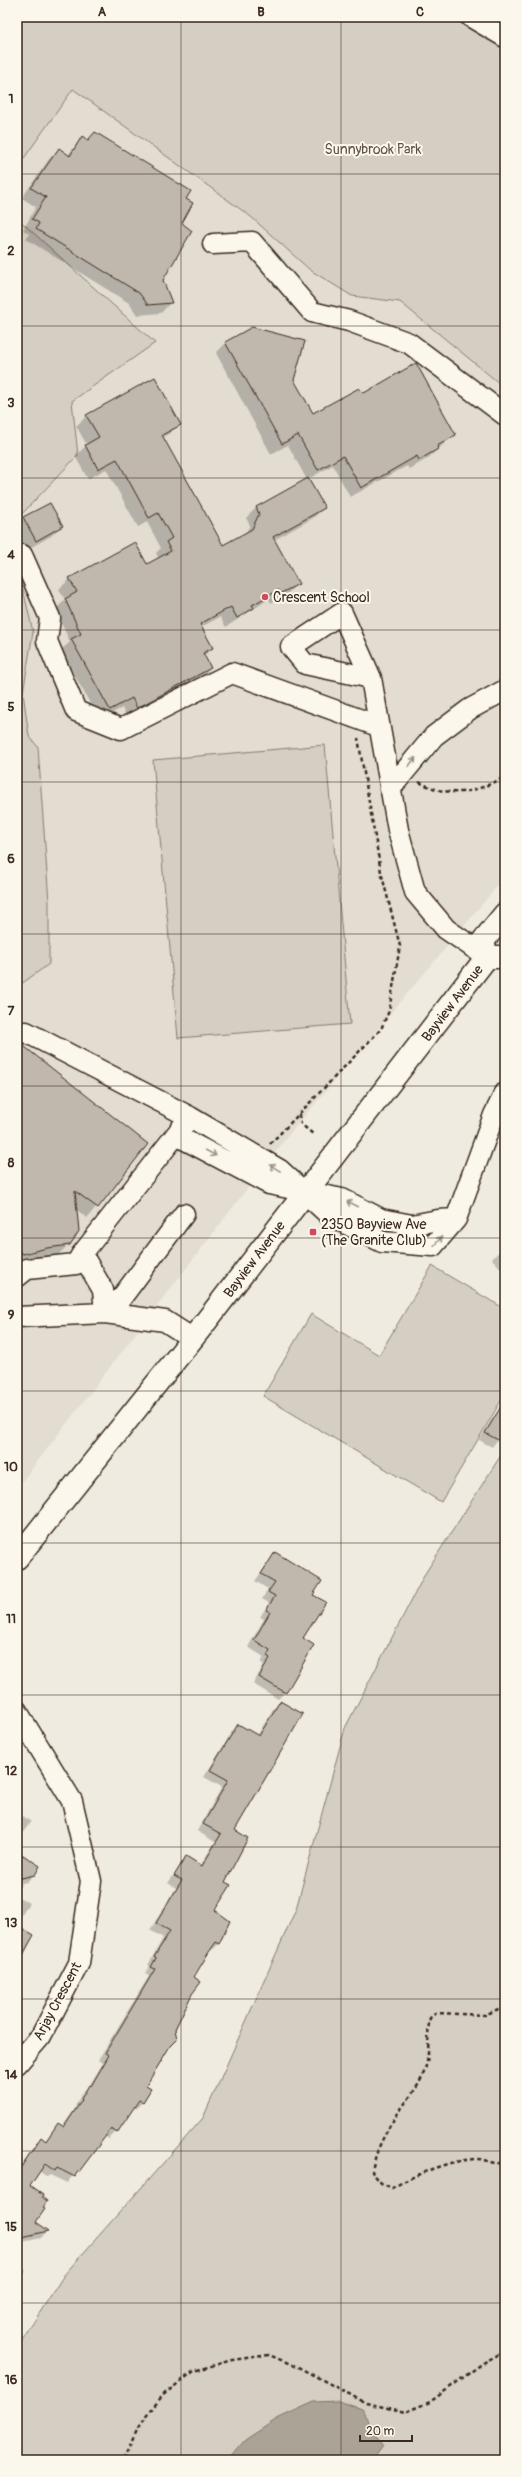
<svg xmlns="http://www.w3.org/2000/svg" width="522" height="2477" viewBox="0 0 522 2477" font-family="Pangolin,sans-serif">
	<rect width="100%" height="100%" fill="#f0ebe0"/>
	<filter id="ink" filterUnits="userSpaceOnUse"><feTurbulence type="fractalNoise" baseFrequency=".025" numOctaves="2"/><feDisplacementMap in="SourceGraphic" scale="8" xChannelSelector="R" yChannelSelector="G"/><feConvolveMatrix kernelMatrix="1 2 1 2 8 2 1 2 1" color-interpolation-filters="sRGB"/></filter>
	<g filter="url(#ink)">
		<path fill="#e2dcd1" d="M73,89L250,216L310,270L352,296L400,302L505,388V877L287,1137L17,1488V987L49,964V902L38,747L29,737L23,693L33,632L17,563V519L78,455L72,401L154,343L17,218V168Z"/>
		<path fill="#d5cec3" stroke="#887c70" d="M17,17H450L505,49V388L400,302L352,296L310,270L250,216L73,89L17,168Z
			M17,218L155,343L72,401L78,455L17,519Z
			M17,563L33,632L23,693L29,736L38,747L49,902V964L17,987Z
			M325,745L350,1024L178,1038L153,760Z
			M432,1266L505,1309V1394L441,1502L263,1396L311,1314L379,1355Z
			M505,1449V2460H17V2348L64,2275L203,2118L296,1909L345,1728L426,1572Z"/>
		<path fill="#aca397" stroke="#7f7367" d="M339,2401L361,2409L383,2445L372,2460H228L245,2440L277,2419L314,2402Z"/>
		<path fill="#0003" d="M82,137L185,200L180,223L162,280L171,302L161,313L137,315L129,303L26,239L29,234L23,230L36,207L22,198L49,159L59,149L68,155Z
			M226,343L293,380L313,414L364,395L454,435L427,459L409,469L407,466L350,497L333,465L308,479L324,508L313,518L274,540L298,583L287,594L271,603L269,599L226,627L220,617L201,627L212,648L204,656L210,668L200,679L127,717L122,708L99,720L61,650L70,642L55,610L65,600L59,589L70,579L146,566L159,559L156,553L161,548L147,522L138,527L106,469L88,479L75,456L87,445L76,426L87,416L180,425L163,438L222,546L245,534L250,525L246,518L256,508L307,480L288,445L271,454L216,353Z
			M49,504L61,526L51,536L26,550L17,535V525L23,518Z
			M17,1045L147,1144L87,1218L76,1209L69,1244L58,1255L17,1263Z
			M505,1245V1273L492,1259Z
			M500,1410L505,1414V1430L492,1447L479,1440L493,1417Z
			M275,1553L312,1595L285,1692L278,1699L253,1684L264,1665L261,1663L264,1657L248,1647L264,1619L260,1617L269,1603L262,1599L268,1589L255,1581Z
			M280,1702L234,1831L224,1882L214,1911L219,1944L212,1950L210,1949L192,1978L191,1993L168,2048L145,2086L149,2089L142,2102L136,2109L133,2107L116,2132L109,2139L104,2136L67,2183L50,2175L47,2177L39,2171L28,2186L35,2222L47,2231L41,2238L17,2243V2171L35,2145L41,2138L45,2141L58,2124L62,2127L76,2107L75,2106L82,2093L89,2086L103,2063L98,2060L149,1976L145,1974L150,1966L148,1965L163,1938L150,1930L176,1888L168,1883L187,1857L200,1866L215,1842L197,1831L222,1787L204,1777L232,1732L239,1725L257,1736L273,1709Z
			M17,1812L31,1822L17,1840Z
			M17,1852L39,1866L34,1874L27,1882L22,1883L17,1892Z
			M17,1896L29,1903L17,1923Z
			M17,1926L33,1936L17,1971Z
			M17,2253L23,2260L19,2267L26,2271L17,2287Z"/>
		<path fill="#c0b8ad" stroke="#3b2a1e" d="M95,132L191,191L186,199L193,203L182,223L192,231L163,280L172,303L148,305L139,293L36,229L39,223L32,219L46,197L31,188L59,148L70,156L82,136L88,140Z
			M252,327L305,341L294,380L313,413L359,388L364,393L416,363L456,435L437,446L438,449L419,460L417,456L361,488L343,456L318,470L298,435L282,444L225,342Z
			M155,377L181,425L162,435L223,545L252,529L259,514L256,507L308,478L325,508L273,537L299,584L281,593L279,590L252,605L254,608L237,618L231,607L200,624L213,648L203,653L211,668L137,708L132,698L110,710L71,639L81,634L65,599L77,592L69,578L135,542L147,564L171,551L166,542L172,538L158,513L149,518L117,459L98,469L85,445L99,437L86,415Z
			M50,503L63,526L36,541L23,517Z
			M17,1044H21L148,1144L98,1208L75,1191L79,1231L70,1245L47,1248L23,1254L17,1249Z
			M505,1400V1432L500,1441L485,1433Z
			M275,1552L322,1581L313,1595L326,1602L303,1638L314,1645L286,1693L259,1677L270,1658L267,1656L270,1650L254,1640L270,1612L266,1610L275,1596L268,1592L275,1582L261,1574Z
			M280,1701L303,1714L235,1830L248,1838L225,1882L231,1885L215,1910L230,1921L219,1944L216,1942L209,1952L194,1977L201,1982L192,1994L175,2029L177,2039L170,2046L146,2086L151,2089L143,2102L139,2100L117,2133L111,2129L75,2177L57,2168L55,2171L45,2164L30,2186L43,2195L42,2197L47,2201L43,2208L45,2209L36,2222L49,2231L17,2238V2173L41,2137L46,2141L58,2123L64,2127L82,2100L81,2099L89,2085L91,2086L109,2055L105,2053L155,1969L151,1967L156,1958L154,1957L170,1931L156,1923L182,1880L174,1876L186,1856L202,1866L221,1834L203,1824L228,1780L210,1770L238,1724L259,1736Z
			M23,1855L40,1866L35,1875L17,1879V1864Z
			M17,1925L34,1935L17,1965Z"/>
		<g fill="none" stroke-linecap="round" stroke-linejoin="round">
			<defs>
				<path id="minor" d="M471,17L505,37
					M213,244L252,242L312,312L349,321L409,343L505,415
					M22,555L50,618L47,641L76,711L121,729L232,673L378,726
					M371,678L305,664L291,647L342,613L371,678L398,830L415,892L446,929L487,957
					M390,789L434,736L470,709L505,690
					M17,1033L26,1032L190,1117L82,1254L103,1290L105,1313
					M190,1117L280,1170L329,1215L382,1242L433,1246L456,1219L494,1115L505,1093
					M176,1135L269,1184L342,1199L381,1219L412,1225L438,1220L456,1219
					M17,1277L27,1269L76,1264L82,1254
					M110,1313L184,1214
					M17,1317L105,1313L165,1321L193,1339
					M17,1711L72,1801L91,1881L79,1963L41,2036L17,2064"/>
				<path id="major" d="M487,957H505
					M17,1558L204,1324L487,957L483,941L505,914"/>
			</defs>
			<use href="#minor" stroke="#3b2a1e" stroke-width="23"/>
			<use href="#major" stroke="#3b2a1e" stroke-width="25"/>
			<path stroke="#3b2a1e" stroke-width="2.5" stroke-dasharray="4 3" stroke-linecap="butt" d="M419,782C452,799 473,793 505,777
				M299,1114L301,1124L313,1134
				M270,1144L381,1029L389,1011L400,946L381,872L358,738
				M505,2006L485,2015L436,2013L430,2018C426,2035 431,2052 425,2069C421,2084 410,2096 401,2109C388,2127 375,2150 372,2172L381,2183L392,2188C417,2174 446,2161 475,2159C487,2158 491,2166 505,2162
				M123,2460L140,2424L163,2395L194,2371L232,2360L269,2355L298,2367L366,2403L405,2412L430,2402L483,2363L505,2351"/>
			<use href="#minor" stroke="#fbf7ec" stroke-width="20"/>
			<use href="#major" stroke="#fbf7ec" stroke-width="22"/>
		</g>
		<defs><path id="oneway-shaft" d="M-6 0H5M1.5-3L5.5 0L1.5 3" fill="none" stroke-width="1.6" stroke-linecap="round" stroke-linejoin="round"/></defs>
		<g stroke="#9b9085">
			<use href="#oneway-shaft" transform="translate(412 762) rotate(-51)"/>
			<use href="#oneway-shaft" transform="translate(211 1153) rotate(28)"/>
			<use href="#oneway-shaft" transform="translate(275 1168) rotate(-149)"/>
			<use href="#oneway-shaft" transform="translate(352 1204) rotate(-153)"/>
			<use href="#oneway-shaft" transform="translate(438 1241) rotate(-50)"/>
		</g>
	</g>
	<path fill="none" stroke="#3b2a1e" stroke-width="1" stroke-opacity="0.55" d="M181,17V2460M341,17V2460M17,174H505M17,326H505M17,478H505M17,630H505M17,782H505M17,934H505M17,1086H505M17,1238H505M17,1391H505M17,1543H505M17,1695H505M17,1847H505M17,1999H505M17,2151H505M17,2303H505"/>
	<g fill="#d1495b" stroke="#fbf7ec" stroke-width="1.5">
		<circle cx="265" cy="597" r="4"/>
		<rect x="309" y="1228" width="8" height="8" rx="2"/>
	</g>
	<g text-anchor="middle" stroke-width="4" stroke-linejoin="round" paint-order="stroke">
		<g font-size="14" fill="#625347" stroke="#fbf7ec">
			<text x="373" y="154">Sunnybrook Park</text>
		</g>
		<g font-size="14" fill="#3b2a1e" stroke="#fbf7ec" text-anchor="start">
			<text x="273" y="602">Crescent School</text>
			<text x="321" y="1229">2350 Bayview Ave<tspan x="321" dy="16">(The Granite Club)</tspan></text>
		</g>
		<g font-size="14" fill="#3b2a1e" stroke="#fbf7ec">
			<text transform="translate(452 1003) rotate(-53)" y="5">Bayview Avenue</text>
			<text transform="translate(254 1259) rotate(-53)" y="5">Bayview Avenue</text>
			<text transform="translate(57 2001) rotate(-62)" y="5">Arjay Crescent</text>
		</g>
	</g>
	<rect width="522" height="2477" fill="none" stroke="#fbf7ec" stroke-width="44"/>
	<path d="M360 2435v6h52v-6" fill="none" stroke="#3b2a1e" stroke-width="2"/>
	<text x="366" y="2435" font-size="12" fill="#3b2a1e" stroke="#fbf7ec" stroke-width="3" paint-order="stroke">20 m</text>
	<rect x="22" y="22" width="478" height="2433" fill="none" stroke="#3b2a1e" stroke-width="1.5"/>
	<g font-size="13" text-anchor="middle" font-weight="bold" fill="#3b2a1e">
		<text x="102" y="16">A</text>
		<text x="261" y="16">B</text>
		<text x="420" y="16">C</text>
		<text x="11" y="103">1</text>
		<text x="11" y="255">2</text>
		<text x="11" y="407">3</text>
		<text x="11" y="559">4</text>
		<text x="11" y="711">5</text>
		<text x="11" y="863">6</text>
		<text x="11" y="1015">7</text>
		<text x="11" y="1167">8</text>
		<text x="11" y="1319">9</text>
		<text x="11" y="1471">10</text>
		<text x="11" y="1623">11</text>
		<text x="11" y="1775">12</text>
		<text x="11" y="1927">13</text>
		<text x="11" y="2079">14</text>
		<text x="11" y="2231">15</text>
		<text x="11" y="2384">16</text>
	</g>
</svg>
